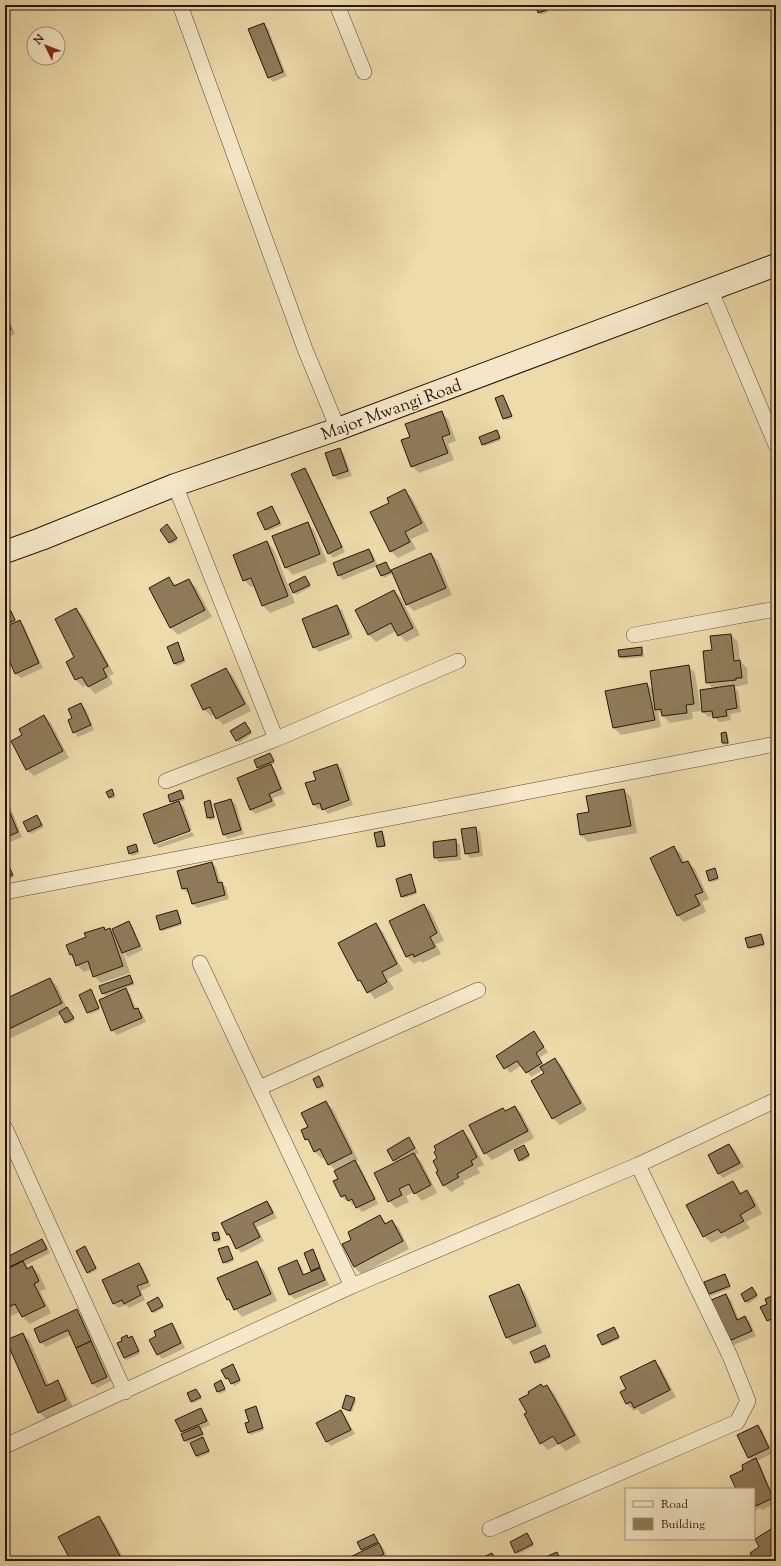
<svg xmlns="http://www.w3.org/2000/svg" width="781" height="1566" viewBox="0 0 781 1566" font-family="'Sorts Mill Goudy',serif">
	<rect width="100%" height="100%" fill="#eedbaa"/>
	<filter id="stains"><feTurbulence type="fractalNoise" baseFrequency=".005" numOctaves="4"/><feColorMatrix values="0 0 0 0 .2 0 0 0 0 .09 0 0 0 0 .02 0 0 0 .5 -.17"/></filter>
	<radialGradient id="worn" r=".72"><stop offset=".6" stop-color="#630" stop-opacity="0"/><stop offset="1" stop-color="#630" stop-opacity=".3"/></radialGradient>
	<path fill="#0003" d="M536,5H546L548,12L541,15Z
		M264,24L268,29L287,76L273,82L269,78L250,30Z
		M5,309L15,334L5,338Z
		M503,396L513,418L506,420L504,418Z
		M441,412L448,419L456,441L448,444L454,460L419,473L412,466L411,438Z
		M497,431L501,440L485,446L483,444Z
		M340,449L344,454L352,476L338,480L334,476L327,454Z
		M305,469L309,474L345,552L333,558L329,553Z
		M405,491L412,498L429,531L411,539L416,549L398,558L391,551L390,503Z
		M272,507L282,525L268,531L258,513Z
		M307,523L314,530L327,562L293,575L286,568L273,536Z
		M169,528L178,540L172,544L170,542Z
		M267,542L274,550L295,603L270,613L263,606L255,586L251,587L244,580Z
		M369,550L373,554L378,567L386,563L391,571L431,554L438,561L452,595L414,611L406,604L394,573L384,578L377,566L343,580L339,575Z
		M305,577L311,587L296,595L290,584Z
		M169,579L177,586L189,580L196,587L212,617L178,635L171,628Z
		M394,591L401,598L420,635L406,642L396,631L376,642L369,635L356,611Z
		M337,606L342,610L353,638L319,652L314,647Z
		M76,609L83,616L114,674L109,676L113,684L95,694L87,684L83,687L76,680L67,662L76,657Z
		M11,612L17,622L19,621L24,626L43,668L21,678L16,674L12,665L6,661L5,658V615Z
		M731,635L738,642L740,661L747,668L748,684L734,687L738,691L741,712L730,714L731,720L719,722L714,716L708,717L703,712L701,691L714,689L707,682L713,651Z
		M177,644L186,662L177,666L175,664Z
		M641,648L643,650L644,657L622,659L620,657L619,651Z
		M688,666L695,673L701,711L692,712L693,719L670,723L658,711L661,727L621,735L614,728L607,692L647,684L654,691Z
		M226,669L233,676L251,711L223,725L215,715L211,716L204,709Z
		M81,704L86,709L94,730L78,737L74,732L73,719Z
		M44,716L51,723L69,758L34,776L27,769L23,736Z
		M247,726L252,734L239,743L231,732Z
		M726,733L728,735L729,744L725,745L723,743L722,734Z
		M270,754L275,763L270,765L275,770L285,794L273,798L276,806L255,814L251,810L260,769L258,767Z
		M337,765L342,769L353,805L328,814L323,808L318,809L314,805L317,780Z
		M112,790L116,797L111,799L110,797Z
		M624,790L631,797L637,833L588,842L581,835L578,815L590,813Z
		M181,791L185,800L179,802L184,807L192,830L156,843V845L192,832L194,836L159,848L155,844L144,815L173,804L169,796Z
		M231,800L236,805L244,834L228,839L224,835L215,805Z
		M210,801L212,803L215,819L210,820L208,818Z
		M5,805L11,809L22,837L10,842L5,838Z
		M37,816L44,827L31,834L25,822Z
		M475,828L480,832L483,856L470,858L466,853Z
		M382,832L384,834L386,845L378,847L375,834Z
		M455,841L460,845L461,860L439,862L435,857Z
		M135,845L140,853L132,856L128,848Z
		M674,847L681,854L685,863L688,862L695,869L709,899L702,902L706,912L684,922L677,915Z
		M5,859L14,877L6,880L5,879Z
		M212,863L216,867L221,883L226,887L229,899L197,908L192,903L190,893H187L183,888Z
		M715,869L719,880L711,882L709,880Z
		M410,876L412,878L417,894L404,898L402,896Z
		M424,905L431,912L444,941L436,944L441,954L422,963L420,961L414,964L407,957L391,921Z
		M177,911L179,913L182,925L162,931L160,929Z
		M129,922L133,927L143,950L128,957L123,952L130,973L101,983L94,976L91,969L84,972L77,965L75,959L70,955L87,938L103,928L106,930L110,929L115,934Z
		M376,924L383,932L403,971L388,979L394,989L375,999L359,980Z
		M761,935L763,937L765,946L751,949L749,947Z
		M130,976L135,985L125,988L130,994L136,1009L142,1013L146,1022L117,1035L112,1030L116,994L115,992L105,996L100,987Z
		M50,979L57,986L67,1008L75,1020L68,1024L61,1014L5,1041V1000Z
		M91,990L100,1010L90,1014L88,1012Z
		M533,1032L548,1052L539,1058L544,1065L555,1059L562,1066L587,1110L560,1125L553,1118L545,1074L543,1070L531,1077L522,1065L510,1073L497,1056Z
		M319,1077L325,1087L320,1089L318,1087Z
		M326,1102L333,1109L358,1160L355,1162L360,1166L378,1204L362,1212L355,1204L353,1205L348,1199L346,1201L341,1196L339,1179L336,1171L329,1164L325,1157L322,1159L315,1152L302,1131L310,1127Z
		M515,1107L522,1114L534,1138L492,1160L485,1153L503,1109L506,1112Z
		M463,1132L470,1139L484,1165L477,1168L480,1173L463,1181L465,1184L451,1192L444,1185L439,1171Z
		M409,1138L419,1153L415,1155L421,1161L437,1193L422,1201L414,1192L406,1196L409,1202L396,1208L389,1201L375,1174L396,1163L388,1150Z
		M729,1145L734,1149L744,1167L723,1178L719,1174L709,1156Z
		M526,1148L530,1157L522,1162L520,1160Z
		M733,1182L742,1194L747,1191L754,1198L762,1214L746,1222L750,1228L728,1239L725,1236L711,1243L704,1236Z
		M267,1202L271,1206L277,1218L257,1227L264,1241L241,1253L228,1235L222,1223Z
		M380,1216L387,1224L392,1221L399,1228L409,1249L361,1274L354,1267L353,1240Z
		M218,1233L221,1241L217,1243L213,1234Z
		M42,1240L46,1245L50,1253L26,1265L29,1268L32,1267L39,1274L46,1289L40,1291L51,1313L30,1324L23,1317L20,1312L11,1316L5,1310V1259Z
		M228,1247L234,1261L226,1264L224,1262Z
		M87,1250L97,1270L89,1274L87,1272Z
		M313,1250L322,1269L320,1270L324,1274L329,1285L295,1299L290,1295L280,1268L297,1261L301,1266L305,1276L314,1272L312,1270Z
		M257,1263L264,1270L277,1301L242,1317L228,1300L219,1279Z
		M139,1264L143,1268L151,1286L141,1291L145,1300L129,1308L126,1305L118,1308L114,1304Z
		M725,1275L731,1288L711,1296L709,1294Z
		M518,1285L525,1292L542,1333L514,1345L507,1338L490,1297Z
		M752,1288L758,1297L748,1304L742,1294Z
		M726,1295L731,1300L739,1320L745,1317L750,1322L756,1336L734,1345L729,1341Z
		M776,1295V1323L772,1325L767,1320L768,1304Z
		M158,1299L164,1308L154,1313L152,1311Z
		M76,1310L81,1315L111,1381L97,1388L93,1383L71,1335L46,1347L41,1342Z
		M172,1324L176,1329L185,1348L162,1359L158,1354Z
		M614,1328L620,1339L604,1346L602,1344Z
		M23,1334L30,1341L49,1385L57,1382L64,1389L73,1407L46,1419L39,1412Z
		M126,1336L128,1338L132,1337L134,1339L140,1354L126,1360L124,1358L123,1341Z
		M545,1346L551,1358L538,1364L536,1362Z
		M654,1361L661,1368L676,1397L642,1415L637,1409L634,1411L627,1404V1390Z
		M235,1368L241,1382L234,1386L230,1379L229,1380L227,1378Z
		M221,1381L226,1391L220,1394L215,1384Z
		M547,1386L554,1393L581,1442L566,1451L559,1444L548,1450L541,1443L528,1413L544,1388Z
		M196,1390L202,1399L193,1403L191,1401Z
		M354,1399L356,1401L352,1412L343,1408Z
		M256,1407L258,1409L264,1430L251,1435L249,1433L250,1423Z
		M201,1409L205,1414L210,1425L201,1429L204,1436L187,1443L177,1421Z
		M341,1411L345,1416L355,1434L331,1446L327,1442L317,1423Z
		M758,1426L762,1430L773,1453L757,1461L760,1464L776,1503L762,1510L760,1508L754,1511V1489H737L745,1470L752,1461L749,1458L738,1435Z
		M203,1438L210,1453L198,1458L196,1456Z
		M98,1517L105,1524L125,1561H72L59,1538Z
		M374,1536L384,1549L388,1558L382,1561H343L363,1552L358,1543Z
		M528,1536L534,1546L518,1554L516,1552Z"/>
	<path fill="#8f7b5b" stroke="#281405" d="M535,5H545L547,10L538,13Z
		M264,23L283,72L268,78L248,29Z
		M5,313L11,330L5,332Z
		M503,395L512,416L503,419L495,398Z
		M442,411L450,434L442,437L448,453L411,467L401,440L410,437L405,424Z
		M497,430L500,438L482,445L479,437Z
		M340,448L348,471L333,476L325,453Z
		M305,468L342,547L328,554L291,474Z
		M405,489L422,523L405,532L410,542L390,552L370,512L389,503L387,498Z
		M272,506L280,523L265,530L257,513Z
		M308,522L320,554L285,568L272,536Z
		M167,524L177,538L169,543L160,530Z
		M267,541L288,596L262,606L251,578L243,581L233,555Z
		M369,549L374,561L338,576L333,563Z
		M431,553L446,588L406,605L391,570Z
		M386,562L391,572L381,576L376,566Z
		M305,576L310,585L293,593L289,584Z
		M169,577L174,586L189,579L205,610L170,628L149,588Z
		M394,590L413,628L398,636L391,623L368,635L355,610Z
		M337,605L349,634L313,648L302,619Z
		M76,608L108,666L103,669L107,677L88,687L82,677L75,680L66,662L74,657L55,619Z
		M11,611L15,620L5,625V614Z
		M20,620L39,663L15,674L9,660L6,661L5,660V627Z
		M731,634L734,661L740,660L742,678H736V680L706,683L703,651L712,650L710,636Z
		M178,642L184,660L174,664L167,647Z
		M642,647V655L619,657L618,650Z
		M689,665L694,704L686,705L687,713L662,716L661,709L655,710L650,671Z
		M226,668L245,704L216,719L210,707L203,710L191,685Z
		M647,683L655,720L613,728L605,691Z
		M734,685L737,708L726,710L727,716L713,718L712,711L702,712L700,690Z
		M81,703L91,725L73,733L68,720L72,718L68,709Z
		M44,715L63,751L26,770L11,741L22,735L19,729Z
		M245,722L251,732L236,741L230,731Z
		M726,732L728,743H722L721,733Z
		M270,753L274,761L257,768L254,760Z
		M271,764L281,789L269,794L272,801L250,810L237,778Z
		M337,764L349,800L322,810L320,803L313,805L305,783L316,780L313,772Z
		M112,789L114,795L109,798L106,792Z
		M624,789L631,826L580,835L577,814L589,812L586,796Z
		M181,790L184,798L170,802L168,795Z
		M231,799L241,830L223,835L214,804Z
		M210,800L214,817L207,818L204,802Z
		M179,801L190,831L154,844L143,814Z
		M6,803L18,832L5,838V804Z
		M37,815L42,825L28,832L23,822Z
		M476,827L479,852L465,854L461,829Z
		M382,831L385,846L377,847L374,833Z
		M456,839L457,856L434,858L433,842Z
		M136,844L138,851L129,854L127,847Z
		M674,846L682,863L688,861L703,892L695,895L700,905L677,916L650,858Z
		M5,858L13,875L5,878Z
		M212,862L218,883L222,882L225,895L192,904L187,888L182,889L177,871Z
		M715,868L718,878L709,881L706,871Z
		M411,874L416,892L401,897L396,879Z
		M424,904L437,933L430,937L435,947L414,957L413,954L406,957L389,921Z
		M177,910L181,923L160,930L156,916Z
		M129,921L140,946L122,953L112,929Z
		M376,923L397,964L382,972L387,982L367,993L360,980L358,981L338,943Z
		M776,925V938L772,927Z
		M104,927L105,930L110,928L123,966L93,977L88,961L76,966L72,954L70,955L66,945L86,937L84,933Z
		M761,934L764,944L748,948L745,938Z
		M130,975L133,983L102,994L99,986Z
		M50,978L62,1003L5,1031V999Z
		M126,988L134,1009L138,1008L142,1018L111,1031L99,1000Z
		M91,989L99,1008L87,1013L79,995Z
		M67,1007L74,1018L65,1023L59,1012Z
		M534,1031L544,1047L536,1053L542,1063L526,1073L517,1061L504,1069L496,1056Z
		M555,1058L581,1103L552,1119L531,1081L544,1073L540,1067Z
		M319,1076L323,1085L317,1088L313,1079Z
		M326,1101L352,1153L328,1165L320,1149L314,1152L308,1139L305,1140L301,1130L308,1127L301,1113Z
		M515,1106L528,1131L484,1154L469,1125L503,1108L505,1111Z
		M463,1130L477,1157L471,1161L473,1165L457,1174L459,1177L443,1186L436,1172L438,1171L433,1161L437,1158L434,1152L436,1150L434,1146Z
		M409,1137L415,1148L393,1161L387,1150Z
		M729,1144L740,1163L718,1174L708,1155Z
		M524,1145L529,1155L519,1161L514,1150Z
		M414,1153L431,1185L414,1194L409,1184L399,1189L402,1195L388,1202L374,1173Z
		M355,1160L375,1199L356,1208L352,1199L348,1201L345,1195L341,1197L333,1181L338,1179L334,1171Z
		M733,1181L740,1194L747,1190L755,1206L740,1215L744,1221L721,1233L718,1229L703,1237L686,1205Z
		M267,1201L273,1213L253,1223L260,1237L236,1249L229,1234L227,1235L221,1223Z
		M380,1215L385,1224L392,1220L403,1241L354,1267L342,1244L351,1240L348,1232Z
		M218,1232L220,1239L214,1241L212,1233Z
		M42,1239L47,1249L5,1269V1258Z
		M85,1246L96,1268L87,1273L76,1251Z
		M228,1246L233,1259L223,1263L218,1249Z
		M313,1249L320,1267L311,1271L304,1253Z
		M297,1260L303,1275L320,1268L325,1280L289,1295L278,1268Z
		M23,1261L27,1269L32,1266L39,1281L34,1284L45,1306L22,1317L15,1304L5,1309V1270Z
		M257,1261L271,1294L234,1310L229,1299L227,1300L217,1278Z
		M139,1263L148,1282L137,1286L141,1295L124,1304L122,1300L113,1304L102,1280Z
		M725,1274L730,1286L709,1294L704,1282Z
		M519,1284L536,1326L506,1338L489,1296Z
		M752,1287L757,1295L745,1302L741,1294Z
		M726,1294L737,1320L745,1316L752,1331L729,1341L711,1300Z
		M776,1294V1320L774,1321L773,1318L767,1321L760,1307L767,1304L765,1299Z
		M158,1297L163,1306L152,1312L147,1303Z
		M77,1309L91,1341L76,1348L68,1330L40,1343L34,1329Z
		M172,1323L181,1343L157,1355L149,1340L156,1336L154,1331Z
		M614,1327L619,1337L602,1345L597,1335Z
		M23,1333L46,1386L58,1380L66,1400L38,1413L6,1340Z
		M127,1335L128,1338L132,1336L139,1351L124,1358L117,1343L122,1341L121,1338Z
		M91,1341L107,1377L92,1384L76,1348Z
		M545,1345L550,1356L535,1363L530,1352Z
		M655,1360L670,1390L634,1408L631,1402L626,1404L620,1392L626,1389L620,1377Z
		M233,1364L240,1380L231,1384L228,1378L226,1379L221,1370Z
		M221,1380L225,1389L217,1392L214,1384Z
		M541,1384L543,1387L547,1385L575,1435L558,1444L553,1436L540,1444L524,1414L527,1413L519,1399L529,1394L528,1392Z
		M196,1389L201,1397L191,1402L187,1393Z
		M346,1395L355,1398L350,1411L342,1408Z
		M256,1406L263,1428L248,1433L245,1423L249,1422L245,1410Z
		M201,1408L207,1421L181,1432L175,1420Z
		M341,1410L351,1430L326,1442L316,1423Z
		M758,1425L769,1448L748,1458L737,1435Z
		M199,1426L203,1434L184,1441L181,1434Z
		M203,1437L209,1451L196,1456L190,1443Z
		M756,1458L773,1498L756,1506L755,1504H754V1489H736L730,1476L743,1470L742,1465Z
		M99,1516L121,1558L115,1561H80L79,1560L71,1561L58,1537Z
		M776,1526V1561H754L750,1553L759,1547L755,1539Z
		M527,1533L533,1544L515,1553L510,1542Z
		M374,1534L378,1542L361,1550L357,1542Z
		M379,1543L384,1554L368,1561H342Z
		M557,1552L561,1561H544L543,1558Z
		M492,1553L496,1561H480L479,1559Z"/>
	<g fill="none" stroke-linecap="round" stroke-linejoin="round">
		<defs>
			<path id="street" d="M180,5L305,349L338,429
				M337,5L364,72
				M710,289L776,445
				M175,485L276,739
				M634,635L776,609
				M166,781L276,739L458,661
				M5,892L776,744
				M200,963L352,1286
				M259,1088L478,990
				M5,1128L125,1392
				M5,1446L352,1286L638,1165L776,1100
				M490,1529L737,1422L748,1401L730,1356L638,1165"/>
			<path id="secondary" d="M5,552L41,539L175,485L338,429L776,265"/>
		</defs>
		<use href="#street" stroke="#5a462e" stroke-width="16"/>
		<use href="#secondary" stroke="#281405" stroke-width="24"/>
		<use href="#street" stroke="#f4e8c8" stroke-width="15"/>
		<use href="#secondary" stroke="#f4e8c8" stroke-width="22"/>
	</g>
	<g text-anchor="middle" stroke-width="3" stroke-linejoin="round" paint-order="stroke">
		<g font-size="17" fill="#281405" stroke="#f4e8c8">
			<text transform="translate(391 409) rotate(-20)" y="6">Major Mwangi Road</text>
		</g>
	</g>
	<rect width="781" height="1566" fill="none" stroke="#eedbaa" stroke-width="20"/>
	<rect x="6" y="6" width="769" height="1554" fill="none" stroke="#281405" stroke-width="2"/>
	<rect x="10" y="10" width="761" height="1546" fill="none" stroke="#281405"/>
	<rect x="625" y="1488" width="130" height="52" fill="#f4e8c8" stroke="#a2937a"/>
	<rect x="633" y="1501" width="20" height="6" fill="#f4e8c8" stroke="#a2937a"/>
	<text x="661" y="1508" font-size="12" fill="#281405">Road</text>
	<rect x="633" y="1518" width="20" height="12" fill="#8f7b5b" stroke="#a2937a"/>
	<text x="661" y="1528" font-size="12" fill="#281405">Building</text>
	<g transform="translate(46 46) rotate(313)"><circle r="19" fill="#f4e8c8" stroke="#a2937a"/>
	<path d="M0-3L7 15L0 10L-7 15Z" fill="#8f2418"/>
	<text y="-6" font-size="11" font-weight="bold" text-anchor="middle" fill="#281405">N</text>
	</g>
	<rect width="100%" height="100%" filter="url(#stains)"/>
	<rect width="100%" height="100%" fill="url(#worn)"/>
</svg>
